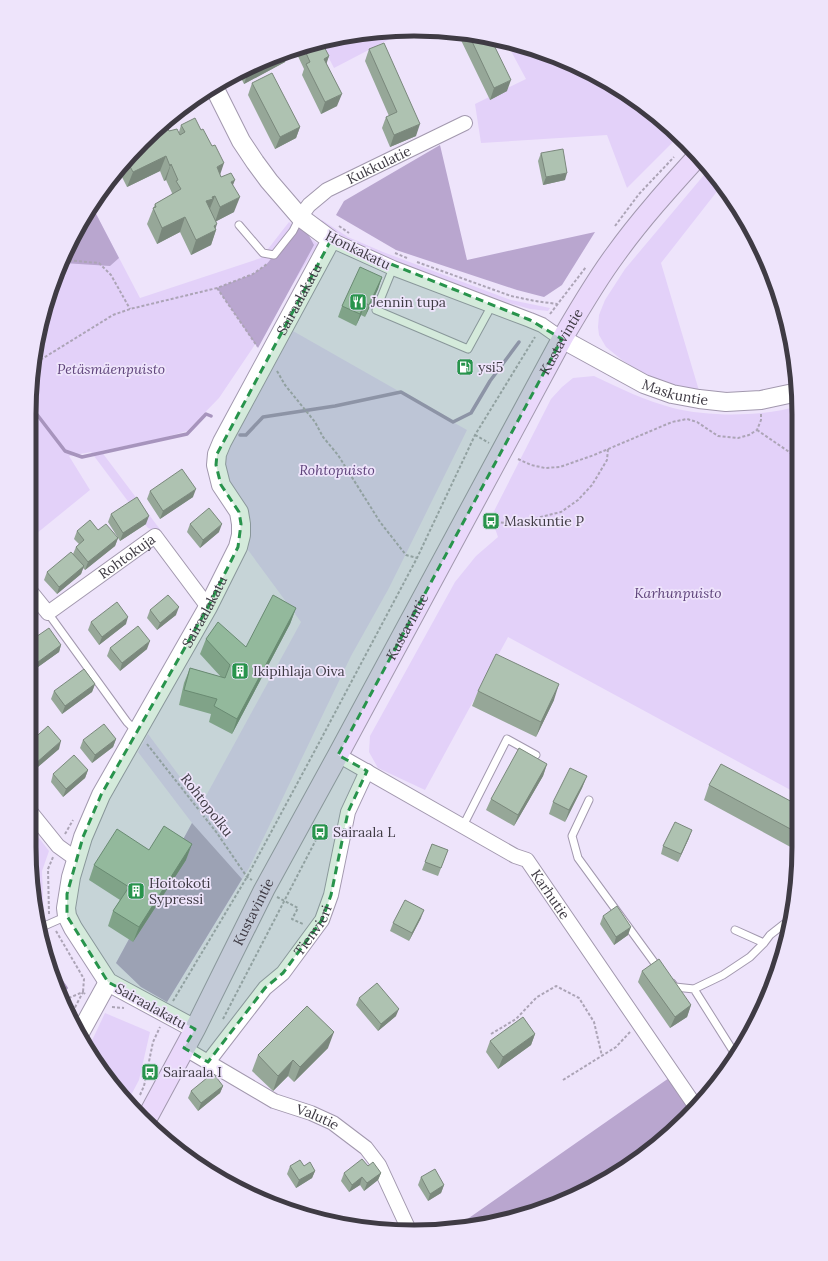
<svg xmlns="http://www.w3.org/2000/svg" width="828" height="1261" viewBox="0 0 828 1261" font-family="Lora,serif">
	<rect width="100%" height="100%" fill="#eee4fb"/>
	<path fill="#e3d1f9" d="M389,30H407L334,68L320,41Z
		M503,41L538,50L607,81L668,125L679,136L627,188L607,135L481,143L475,104L526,79L511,51Z
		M709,169L722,185L661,263L700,394L654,380L622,360L606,347L599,335L598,327L599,315L605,300L625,269Z
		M93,208L140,298L261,258L289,222L318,244L252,349L219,398L187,431L163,438L101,451L162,532L148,528L91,452L69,456L90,490L31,538L32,364L69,244Z
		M322,220L348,237L383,252L511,300L550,308L548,311L530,309L509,303L382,256L345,239L320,222Z
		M293,331L467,430L389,588L351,656L249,868L167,1002L141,987L116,963L192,823L138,752L148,734L201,805L301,622L248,550L251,521L231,487L224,463L231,446Z
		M594,376C619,388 646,401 673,408C708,417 764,417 798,406L796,793L508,637L425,790L378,768L369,752L370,736L455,582L476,556L498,537L491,517L551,399L562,387L573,378Z
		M29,825L49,851L42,871L44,919L41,920L29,847Z
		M105,1013L150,1032L139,1080L129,1099L94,1061L88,1049Z"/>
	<path fill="#b9a6cf" d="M440,145L467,260L595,232L562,285L544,297L517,290L396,250L336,215L344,201Z
		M93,208L119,258L110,266L63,263L69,244Z
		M301,224L307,232L314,245L258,348L217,288L253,274L266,265L293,231Z
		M192,823L242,879L167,1002L141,987L116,963Z
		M669,1078L692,1111L606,1181L489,1225L456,1227Z"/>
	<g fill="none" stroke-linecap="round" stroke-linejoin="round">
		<path stroke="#a794bd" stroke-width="3.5" d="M32,408L65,451L82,457L187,434L206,414L211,416
			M240,435H246L263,417L335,406L401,392L453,422L471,413L490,381L519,342
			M48,962L66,988"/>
		<defs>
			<path id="service" d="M239,225L263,253L274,255L293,231L300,217
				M393,268L376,310L468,349L492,305
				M48,613L127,722L136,731
				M589,800L572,836L578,858L659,969
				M463,826L507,739L536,755
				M42,927L67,916
				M735,930L764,943
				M672,983L675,987L694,989L723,975L750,957L764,943L770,935L784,924L787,926
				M694,989L735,1054"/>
			<g id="minor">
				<path id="s1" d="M300,217L309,205L327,190L465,123"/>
				<path d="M331,240L393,268L530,320L542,325L562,339"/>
				<path id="s2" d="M31,592L48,613L155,536L208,607"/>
				<path id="s3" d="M338,755L515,856L527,860L696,1107"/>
				<path d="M29,810L58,846L76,859"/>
				<path id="s4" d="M184,1048L274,1101L311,1113L333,1123L366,1148L379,1165L409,1230"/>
				<path id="s5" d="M208,1062L265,988L283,973L322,920L331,895L348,812L367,771"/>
			</g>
			<g id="tertiary">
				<path id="s6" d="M562,339L644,384L672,394L699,399L726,402L761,400L798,392"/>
				<path id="s7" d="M195,1029L108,982L73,928L67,916L66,908L71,877L83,837L101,795L208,607L238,547L241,535V524L239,512L221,485L216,465L217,454L222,442L331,240L300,217L269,181L255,162L241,141L214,87"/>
				<path d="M80,1033L108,982"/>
			</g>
			<g id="secondary">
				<path id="s8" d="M147,1118L195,1029L264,890L338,755L562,339C579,310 595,282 615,255C640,220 669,188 698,156"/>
			</g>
		</defs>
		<use href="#service" stroke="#a298ae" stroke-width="9"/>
		<use href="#minor" stroke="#a298ae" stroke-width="16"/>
		<use href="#tertiary" stroke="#a298ae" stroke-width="20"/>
		<use href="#secondary" stroke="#a298ae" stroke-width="22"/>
		<path stroke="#aca4b6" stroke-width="2" stroke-dasharray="3 2" stroke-linecap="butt" d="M339,226L349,233
			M615,226L639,194L674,157
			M395,253L407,258
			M64,260L99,263L111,275L130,309
			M417,262L511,296L535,301L557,304
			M217,288L257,346
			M550,314L586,267
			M32,365L113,315L130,309L217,288L253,274L267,264
			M277,371L285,385L315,422L323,437L338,455L380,522L406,555L417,558
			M757,430L798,458
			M475,435L489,443
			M518,459L531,465L545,468L560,467L594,455L672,422L687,419L697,422L718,436L738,438L749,435L757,430L761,420V414
			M491,521L512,524L561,512L578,500L592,485L607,460L608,449
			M147,744L217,833L247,877L252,880
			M65,834L73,820
			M277,897L298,908L292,919L303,924
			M49,914L48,869L53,857
			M56,931L84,979L83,992L85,994
			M64,1000L83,992L71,1015
			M173,1001L247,877L320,741L417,558L475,435L535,337
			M112,1007L124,1008
			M223,1019L320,832
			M491,1034L516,1019L537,997L556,986L579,998L594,1022L602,1056
			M563,1080L616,1047L630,1032
			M140,1095L144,1086L153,1042L160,1027"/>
		<use href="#service" stroke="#fff" stroke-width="7"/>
		<use href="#minor" stroke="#fff" stroke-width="14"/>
		<use href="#tertiary" stroke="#fff" stroke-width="18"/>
		<use href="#secondary" stroke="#ead8fb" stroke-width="20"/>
	</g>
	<path fill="#96a798" d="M457,32H464L491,39L507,91L490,100Z
		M315,42L329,56L326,63L337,106L321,114L302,75L304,69L295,50Z
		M369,49L416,136L390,147L382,128L386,117L389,116L365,61Z
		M288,52L285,62L244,84L238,72L244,69Z
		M252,83L300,127L296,138L275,149L248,95Z
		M165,122L169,131L179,132L181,125L220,175L221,177L233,185L234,212L216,221L215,228L216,230L211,245L191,255L180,232L157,244L147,224L155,204L171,195L172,193L166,180L164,181L160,171L127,187L118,169L125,160Z
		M541,153L565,180L543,185L538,161Z
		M382,277L378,289L365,317L361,315L356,326L338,317L342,306Z
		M150,491L193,497L160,519L147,499Z
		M111,514L146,524L120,541L108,522Z
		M190,524L219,532L200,548L187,532Z
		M98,530L118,538L115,546L85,570L83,568L81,574L57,594L44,580L47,572L73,554L76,547L79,544L74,539L77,531Z
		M296,608L290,624L232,734L209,722L211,714L179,705L184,683L190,668L221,677L200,654L206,639L246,647Z
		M150,610L176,615L157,630L147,618Z
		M91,622L126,624L99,645L88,630Z
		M30,641L61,645L59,652L31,672L30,671Z
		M110,648L147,649L120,671L107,656Z
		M95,684L92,692L62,714L51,699L54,691Z
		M478,691L554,700L536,737L472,706Z
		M116,739L113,747L92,763L80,748L83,740Z
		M30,742L59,749L32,772L30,769Z
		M547,764L543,776L514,826L486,810L491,799Z
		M88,770L85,778L63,797L51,782L53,774Z
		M587,776L582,788L565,822L549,814L553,802Z
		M709,785L796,804V850L704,800Z
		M689,838L678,862L661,854L663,846Z
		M432,844L448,850L438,876L422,870Z
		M149,850L186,860L133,942L108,926L113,911L120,900L89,880L94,865Z
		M603,916L628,935L614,945L600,924Z
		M421,918L409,941L390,931L393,923Z
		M642,971L691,1005L687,1017L670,1028L638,982Z
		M774,971L766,995L762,992L766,980Z
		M359,998L396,1016L378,1031L356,1005Z
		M535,1034L531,1045L498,1069L486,1052L490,1041Z
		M328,1048L294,1082L288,1076L273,1091L252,1071L258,1055Z
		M223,1086L220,1093L198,1111L188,1098L191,1091Z
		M290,1166H304L315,1171L312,1178L296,1188L287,1174Z
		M368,1166L381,1173L378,1180L364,1191L360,1185L349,1192L341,1181L344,1173Z
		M421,1177L444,1185L441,1193L428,1201L418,1185Z"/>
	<path fill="#7a887c" d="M288,52L285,62L244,84L248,72L283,54Z
		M329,56L325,68L324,59Z
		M511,80L507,91L490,100L494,88Z
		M342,94L337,106L321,114L325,102Z
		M420,124L416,136L390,147L394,135Z
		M300,127L296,138L275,149L280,137Z
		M166,156L160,171L127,187L133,172Z
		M224,163L219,178L217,167Z
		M171,164L166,180L164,181L170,166Z
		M567,173L565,180L543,185L546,177Z
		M235,180L229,195L231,182Z
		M215,196L209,211L206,201L212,197Z
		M240,197L234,212L215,222L220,207Z
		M185,217L180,232L157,244L162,228Z
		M217,224L215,230H216L211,245L191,255L196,240Z
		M382,277L378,289L365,317L369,305Z
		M365,303L361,315L356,326L360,314Z
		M196,489L193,497L160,519L163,511Z
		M149,516L146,524L120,541L123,533Z
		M222,524L219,532L200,548L203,540Z
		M118,538L115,546L85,570L88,562Z
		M84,566L81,574L57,594L59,587Z
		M179,607L176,615L157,630L160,623Z
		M296,608L290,624L232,734L237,719Z
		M128,617L126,624L99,645L102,637Z
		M150,641L147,649L120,671L122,663Z
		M61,645L59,652L31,672L34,665Z
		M95,684L92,692L62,714L65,706Z
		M559,684L554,700L536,737L541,722Z
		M116,739L113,747L92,763L95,755Z
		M61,741L59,749L32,772L35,764Z
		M547,764L543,776L514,826L518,815Z
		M88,770L85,778L63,797L66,789Z
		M587,776L582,788L565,822L569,810Z
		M692,830L689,838L678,862L681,854Z
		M192,844L186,860L133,942L139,927Z
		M424,910L421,918L409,941L412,933Z
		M631,927L628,935L614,945L616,937Z
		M691,1005L687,1017L670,1028L675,1017Z
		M399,1009L396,1016L378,1031L381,1024Z
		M334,1032L328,1048L294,1082L300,1067Z
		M535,1034L531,1045L498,1069L503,1057Z
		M293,1060L288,1076L273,1091L278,1076Z
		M223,1086L220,1093L198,1111L201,1103Z
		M315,1171L312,1178L296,1188L299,1180Z
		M381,1173L378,1180L364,1191L367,1183Z
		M362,1177L360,1185L349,1192L352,1185Z
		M444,1185L441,1193L428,1201L430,1194Z"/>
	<path fill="#aec2b1" stroke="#7a887c" d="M468,33L491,39L511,80L494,88Z
		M321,41L329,56L324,59L342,94L325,102L306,64L310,62L303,46L315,42Z
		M384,43L420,124L394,135L386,117L397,112L369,49Z
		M283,54L248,72L246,68Z
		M272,73L300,127L280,137L252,83Z
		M195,118L201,130L203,129L212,146L215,145L224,163L217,167L221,177L231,173L235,180L231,182L240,197L220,207L215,196L212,197L213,199L206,201L217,224L214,226L216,230L196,240L185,217L162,228L153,208L156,207L155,204L181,189L176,181L178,180L171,164L170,166L166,156L133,172L126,159L165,122L169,131L177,129L180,135L185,132L181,125Z
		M563,149L567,173L546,177L541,153Z
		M360,267L382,277L369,305L365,303L360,314L342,306Z
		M182,469L196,489L163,511L150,491Z
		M137,497L149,516L123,533L111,514Z
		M209,508L222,524L203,540L190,524Z
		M90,520L98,530L106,524L118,538L88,562L76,547L84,540L77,531Z
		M71,552L84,566L59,587L47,572Z
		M168,595L179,607L160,623L150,610Z
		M273,595L296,608L237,719L214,706L217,699L184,690L190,668L225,678L230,665L206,639L218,622L246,647Z
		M117,602L128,617L102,637L91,622Z
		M138,626L150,641L122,663L110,648Z
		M49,628L61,645L34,665L30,660V641Z
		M496,654L559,684L541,722L478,691Z
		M84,669L95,684L65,706L54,691Z
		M104,724L116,739L95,755L83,740Z
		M48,726L61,741L35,764L30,758V742Z
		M519,748L547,764L518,815L491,799Z
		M74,755L88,770L66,789L53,774Z
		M721,764L796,804V832L709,785Z
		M570,768L587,776L569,810L553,802Z
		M675,822L692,830L681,854L663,846Z
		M164,826L192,844L139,927L113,911L129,887L94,865L117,829L149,850Z
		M432,844L448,850L441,868L425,862Z
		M405,900L424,910L412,933L393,923Z
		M617,906L631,927L616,937L603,916Z
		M659,959L691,1005L675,1017L642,971Z
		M774,971L770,983L766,980Z
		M377,983L399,1009L381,1024L359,998Z
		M307,1006L334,1032L300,1067L293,1060L278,1076L258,1055Z
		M523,1017L535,1034L503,1057L490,1041Z
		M213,1073L223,1086L201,1103L191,1091Z
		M362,1159L368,1166L373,1162L381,1173L367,1183L362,1177L352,1185L344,1173Z
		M300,1160L304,1166L310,1162L315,1171L299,1180L290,1166Z
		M435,1169L444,1185L430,1194L421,1177Z
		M394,1226L397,1231H387Z"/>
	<path fill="#28944c" fill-opacity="0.2" stroke="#28944c" stroke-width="3" stroke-dasharray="8 5" stroke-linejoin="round" d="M331,240L530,320L562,339L338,755L367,771L348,812L331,895L322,920L283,973L265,988L208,1062L184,1048L195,1029L108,982L67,916V894L83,837L101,795L208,607L238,547L241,524L239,512L221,485L216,465L217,454Z"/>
	<defs>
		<symbol id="restaurant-square" viewBox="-11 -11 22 22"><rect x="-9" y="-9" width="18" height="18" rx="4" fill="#28944c" stroke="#eee4fb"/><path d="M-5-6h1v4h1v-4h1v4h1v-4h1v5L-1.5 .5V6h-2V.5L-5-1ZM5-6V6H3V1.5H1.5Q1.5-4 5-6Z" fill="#fff"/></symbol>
		<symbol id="fuel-square" viewBox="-11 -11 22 22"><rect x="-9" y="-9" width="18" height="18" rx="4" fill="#28944c" stroke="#eee4fb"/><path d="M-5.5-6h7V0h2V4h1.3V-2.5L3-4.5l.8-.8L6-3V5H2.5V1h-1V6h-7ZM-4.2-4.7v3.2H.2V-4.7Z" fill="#fff"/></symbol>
		<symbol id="bus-square" viewBox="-11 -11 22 22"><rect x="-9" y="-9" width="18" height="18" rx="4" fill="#28944c" stroke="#eee4fb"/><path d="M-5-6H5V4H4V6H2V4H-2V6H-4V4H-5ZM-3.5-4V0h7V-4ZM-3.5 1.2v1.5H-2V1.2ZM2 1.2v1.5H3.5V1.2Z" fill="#fff"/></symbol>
		<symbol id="building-square" viewBox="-11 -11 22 22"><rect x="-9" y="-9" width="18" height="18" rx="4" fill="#28944c" stroke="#eee4fb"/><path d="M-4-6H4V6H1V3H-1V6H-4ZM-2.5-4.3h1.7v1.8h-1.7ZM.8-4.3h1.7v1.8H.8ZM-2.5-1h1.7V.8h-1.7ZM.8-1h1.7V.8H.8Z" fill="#fff"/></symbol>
	</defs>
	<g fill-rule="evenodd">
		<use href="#restaurant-square" x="348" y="292" width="20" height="20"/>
		<use href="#fuel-square" x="455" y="357" width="20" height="20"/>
		<use href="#bus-square" x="481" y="511" width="20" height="20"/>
		<use href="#building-square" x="230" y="661" width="20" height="20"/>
		<use href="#bus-square" x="310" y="822" width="20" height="20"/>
		<use href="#building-square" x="126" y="881" width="20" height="20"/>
		<use href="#bus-square" x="140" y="1062" width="20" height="20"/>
	</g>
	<g text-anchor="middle" stroke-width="3.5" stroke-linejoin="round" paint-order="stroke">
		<g font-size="14" fill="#3f3b44" stroke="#eee4fb">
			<text dy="5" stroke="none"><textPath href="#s1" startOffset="96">Kukkulatie</textPath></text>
			<text transform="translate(358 250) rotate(26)" y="5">Honkakatu</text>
			<text dy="5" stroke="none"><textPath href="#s7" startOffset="862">Sairaalakatu</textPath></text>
			<text dy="5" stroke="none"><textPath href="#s8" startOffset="880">Kustavintie</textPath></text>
			<text dy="5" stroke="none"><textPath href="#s6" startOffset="126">Maskuntie</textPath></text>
			<text dy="5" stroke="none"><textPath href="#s2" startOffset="124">Rohtokuja</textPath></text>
			<text dy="5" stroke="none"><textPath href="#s7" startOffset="514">Sairaalakatu</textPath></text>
			<text dy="5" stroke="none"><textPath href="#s8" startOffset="556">Kustavintie</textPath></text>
			<text transform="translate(207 805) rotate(52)" y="5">Rohtopolku</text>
			<text dy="5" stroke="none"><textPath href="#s3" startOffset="258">Karhutie</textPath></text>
			<text dy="5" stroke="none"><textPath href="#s8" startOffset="232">Kustavintie</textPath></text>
			<text dy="5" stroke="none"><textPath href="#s5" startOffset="169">Tienvieri</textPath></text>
			<text transform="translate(151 1006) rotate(29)" y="5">Sairaalakatu</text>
			<text dy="5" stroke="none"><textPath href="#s4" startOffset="151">Valutie</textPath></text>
		</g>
		<g font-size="14" fill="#3f3b44" stroke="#eee4fb" text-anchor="start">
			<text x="371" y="307">Jennin tupa</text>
			<text x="478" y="372">ysi5</text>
			<text x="504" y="526">Maskuntie P</text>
			<text x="253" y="676">Ikipihlaja Oiva</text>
			<text x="333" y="837">Sairaala L</text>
			<text x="149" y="888">Hoitokoti<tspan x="149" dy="16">Sypressi</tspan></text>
			<text x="163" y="1077">Sairaala I</text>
		</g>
		<g font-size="14" font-style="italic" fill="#60457c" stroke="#eee4fb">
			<text x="111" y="374">Petäsmäenpuisto</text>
			<text x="337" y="475">Rohtopuisto</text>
			<text x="678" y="598">Karhunpuisto</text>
		</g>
	</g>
	<path d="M0 0H828V1261H0ZM414 36H414A378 378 0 0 1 792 414V847A378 378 0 0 1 414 1225H414A378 378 0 0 1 36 847V414A378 378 0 0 1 414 36Z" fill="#eee4fb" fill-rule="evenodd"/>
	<path fill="none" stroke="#3f3b44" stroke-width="5" d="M414 36H414A378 378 0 0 1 792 414V847A378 378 0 0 1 414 1225H414A378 378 0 0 1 36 847V414A378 378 0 0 1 414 36Z"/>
</svg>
